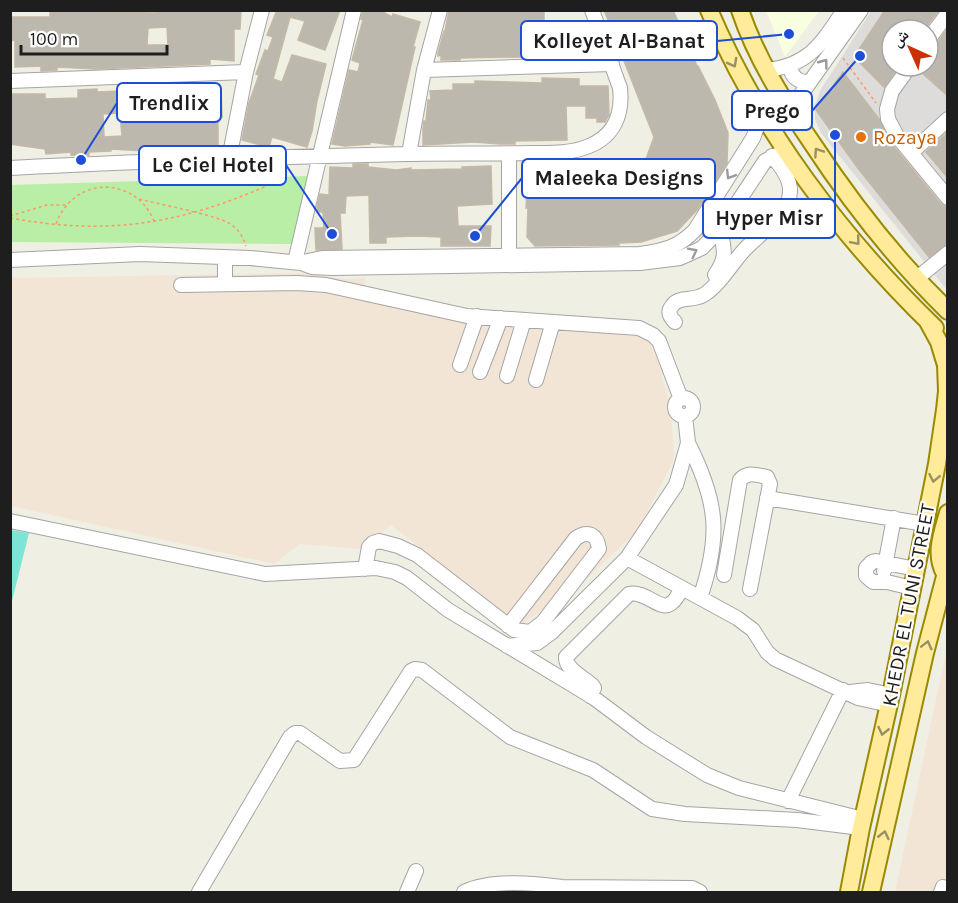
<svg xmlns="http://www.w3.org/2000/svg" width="958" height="903" viewBox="0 0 958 903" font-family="Karla,'Noto Naskh Arabic',sans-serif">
	<rect width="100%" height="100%" fill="#f0efe4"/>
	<path fill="#dddcdb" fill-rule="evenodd" d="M871,11H947V290L821,133L815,120V105L820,91ZM892,30H928V66H892Z"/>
	<path fill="#f7ffde" d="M766,11H819L785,57Z"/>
	<path fill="#f3e5d6" d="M306,273L344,279L365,278V285L468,321L647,337L658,361L671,409L674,459L638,530L578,587L520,625L391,525L361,549L300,544L274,564L11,506L10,278Z
		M947,648V892H895Z"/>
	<path fill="#b9eea6" d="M308,176L293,244L11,242L10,185Z"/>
	<path fill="#7ce5d5" d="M11,530L29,533L11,605L10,530Z"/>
	<path fill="#bdb8ad" stroke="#c3b9a5" stroke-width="1.5" fill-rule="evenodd" d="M50,10L155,13V10H241L240,29H234V61L210,59V64L96,69L57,67V70L41,71V66L15,67V40L10,41V17H50ZM167,27L168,45H147L148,28Z
		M277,10H340L325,50L298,40L305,21L290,17L273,79L282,82L292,55L326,64L317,101L312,131L307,147L272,137L269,147L242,140L249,103L259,75L256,74L265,50L268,51L273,37L267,35Z
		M363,10H379L392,17L393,14L420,22L413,47H415L393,145L370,142V144L345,146L332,144L349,70L358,72L360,63L352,60L363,20L361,19Z
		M449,10H544V29H559V34L580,28L588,51L571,56L460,58V60H441V55L438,56V53L444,31H445Z
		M604,10H673L697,66H698L715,100L728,133L727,163L697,210L677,231L641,242L619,243V245L535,246L527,237L528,208H526L528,177L635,169L646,159L654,137Z
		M885,10H939L924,30H892V66H899L884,87L854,57Z
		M946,31L948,33V96L921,72V66H928V49L935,46Z
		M843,72L879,119L890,142L941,204L948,208V244L929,257L857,167L816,110Z
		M542,78L579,79V86H608L609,115L605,122H597V118H586V106H566L567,140L515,141V144H500L474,142L423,145V129L424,121H426L428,100H431L430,91L453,90V84H475V81L542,83Z
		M97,89V92L121,91V95L179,94V91L221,89L222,117H218V149L165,152L111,149V151L89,152V155L82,156L71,155V152L46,154L45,149L10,144V94H45V99L78,98V90ZM120,113L122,136L104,137L103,114Z
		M948,132V178L926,152Z
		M353,164H368V167L396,170L411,168V170L462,169V167L491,166L492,204L457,206L458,226H491L490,246H441V237L417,236L386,237V243H370L369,195L346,196L345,213H340L342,249L316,250L315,228H324L323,212H317V206L320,194L329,195L330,167L353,168Z"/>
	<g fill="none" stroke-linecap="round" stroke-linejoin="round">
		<defs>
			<path id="minor" d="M928,40L948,13
				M790,66C791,77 799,83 810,82
				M910,66L892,91L887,109L888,119L897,136L948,198
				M424,70L612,64
				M766,70C809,66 822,43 844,10
				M10,81L246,72
				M790,110L861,10
				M911,153L948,119
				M409,154L424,70L440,10
				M509,154V256
				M229,159L246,72L262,10
				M10,168C143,161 275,157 407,154C448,153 489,154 530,153C550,153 570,154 589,146C614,136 623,114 620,88L592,10
				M225,257V284
				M10,260L140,254L250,258L301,263L312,267L331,268L640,263L680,258L702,248L720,229L765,161L781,153L788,154
				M295,262L354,10
				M303,262L322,258L640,254C663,251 679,247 695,230L753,138L759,122L757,106
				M715,275C728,256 724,250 720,229
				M916,279L948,253
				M181,285L297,283L326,285L467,316L639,328L653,335L659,341L681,399
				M675,322C670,317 667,312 672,306C679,295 694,302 705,294C721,283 732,263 745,249C758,236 790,212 790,192C791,179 781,166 772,156
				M460,365L477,316
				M480,372L501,318
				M507,376L524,320
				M536,380L553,322
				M675 407a9 9 0 1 1 18 0a9 9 0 1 1-18 0Z
				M688,443C718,502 721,536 700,598
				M767,498L925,524
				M10,521L265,574L376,568L395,572L407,578L448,610L594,698L646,737L707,775L739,788L863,819
				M627,558L737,618L753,630L767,652L775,659L858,698L889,705
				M365,569L369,547L373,543L379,541L398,546L417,555L514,630L530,632L543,622L599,549C597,534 588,530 576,538L508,626
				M884,571L894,518
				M724,575L740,480C747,471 757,475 767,477L770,484L750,589
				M912,588L887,582H873L866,576V568L872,562L876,561L916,569
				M507,646L537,643L552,632L627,558L676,485L688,443L685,416
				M850,692L868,690L891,695
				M590,696L594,688L592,685C583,677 565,669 566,657L629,594C645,590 660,611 670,604C675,602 679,593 682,588
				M788,801L843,690
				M199,892L290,737L295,733H300L340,761L354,760L411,671L415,669L422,670L510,737L593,770L652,809L685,814L797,820L861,828
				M407,892L416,871
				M464,892C490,879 534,883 562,887L692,888L700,892
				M941,892L943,887L948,888"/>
			<path id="major" d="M709,10C760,130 842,238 935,328
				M740,10C756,58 784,102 812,143C852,204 896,260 948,311
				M945,574C934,554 942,534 948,513
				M849,892L861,828L891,695L937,464L945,410L947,391L946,365L939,342L927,320
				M871,892L925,653L948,565"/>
		</defs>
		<use href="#minor" stroke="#a5a5a5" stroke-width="16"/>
		<use href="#major" stroke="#998a00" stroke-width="20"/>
		<path stroke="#f96" stroke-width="1.5" stroke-dasharray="3 3" stroke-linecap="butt" d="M843,58L876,103
			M139,199L195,212
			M199,213C222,220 238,221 246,246
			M10,216L47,205H65
			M10,218C109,236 181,224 271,184
			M56,224C73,176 135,175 154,221"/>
		<use href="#minor" stroke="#fff" stroke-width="14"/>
		<use href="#major" stroke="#ffeb9a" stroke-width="16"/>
	</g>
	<defs><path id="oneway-chevron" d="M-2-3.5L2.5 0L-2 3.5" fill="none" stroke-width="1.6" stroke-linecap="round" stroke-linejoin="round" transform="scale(1.5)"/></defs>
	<g stroke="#9a8f62">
		<use href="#oneway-chevron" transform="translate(733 63) rotate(62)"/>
		<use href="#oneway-chevron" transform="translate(818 152) rotate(-124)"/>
		<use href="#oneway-chevron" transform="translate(856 241) rotate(50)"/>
		<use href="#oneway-chevron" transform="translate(934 478) rotate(101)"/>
		<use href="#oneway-chevron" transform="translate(927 645) rotate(-76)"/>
		<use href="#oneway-chevron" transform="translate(883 731) rotate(103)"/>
		<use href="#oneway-chevron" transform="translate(884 835) rotate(-77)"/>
	</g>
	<g stroke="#9a9a9a">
		<use href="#oneway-chevron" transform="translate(824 63) rotate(-53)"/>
		<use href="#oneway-chevron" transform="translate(730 175) rotate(122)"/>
		<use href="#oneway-chevron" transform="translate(693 252) rotate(-27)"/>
	</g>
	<circle fill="#e8710a" stroke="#fff" stroke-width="2" cx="861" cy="137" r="6"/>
	<g text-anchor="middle" stroke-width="4.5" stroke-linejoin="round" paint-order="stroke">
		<g font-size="20" fill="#c56008" stroke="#fff" text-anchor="start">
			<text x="873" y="144">Rozaya</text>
		</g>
		<g font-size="20" fill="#1e1e1e" stroke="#fff">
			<text transform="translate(908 605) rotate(-79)" y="7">KHEDR EL TUNI STREET</text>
		</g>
	</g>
	<path fill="none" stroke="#1d4ed8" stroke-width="2" d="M789 34L717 41M81 160L117 103M860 56L812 111M332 234L286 165M475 236L522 178M835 135L835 218"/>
	<g fill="#1d4ed8" stroke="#fff" stroke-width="2">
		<circle cx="789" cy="34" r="6"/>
		<circle cx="81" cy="160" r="6"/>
		<circle cx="860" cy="56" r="6"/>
		<circle cx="332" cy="234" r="6"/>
		<circle cx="475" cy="236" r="6"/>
		<circle cx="835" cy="135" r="6"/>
	</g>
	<g fill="#fff" stroke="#1d4ed8" stroke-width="2">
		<rect x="521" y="21" width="196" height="39" rx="6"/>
		<rect x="117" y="83" width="104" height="39" rx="6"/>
		<rect x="732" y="91" width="80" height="39" rx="6"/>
		<rect x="139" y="146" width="147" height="39" rx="6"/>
		<rect x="522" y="159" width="193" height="39" rx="6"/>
		<rect x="703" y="199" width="132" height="39" rx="6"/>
	</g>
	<g font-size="21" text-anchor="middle" font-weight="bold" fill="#1e1e1e">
		<text x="619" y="48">Kolleyet Al-Banat</text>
		<text x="169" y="110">Trendlix</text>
		<text x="772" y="118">Prego</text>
		<text x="213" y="172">Le Ciel Hotel</text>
		<text x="619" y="185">Maleeka Designs</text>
		<text x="769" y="225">Hyper Misr</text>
	</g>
	<rect width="958" height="903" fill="none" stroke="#1e1e1e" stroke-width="24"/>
	<g transform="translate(910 48) rotate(315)"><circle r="28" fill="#ffffff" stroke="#a5a5a5" stroke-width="1.5"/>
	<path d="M0-4.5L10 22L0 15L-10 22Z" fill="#cd2f00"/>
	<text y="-9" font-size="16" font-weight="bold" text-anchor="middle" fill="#1e1e1e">ش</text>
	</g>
	<path d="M21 45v9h146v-9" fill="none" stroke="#1e1e1e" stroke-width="3"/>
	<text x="30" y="45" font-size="18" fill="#1e1e1e" stroke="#ffffff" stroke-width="4.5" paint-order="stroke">100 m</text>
</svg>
